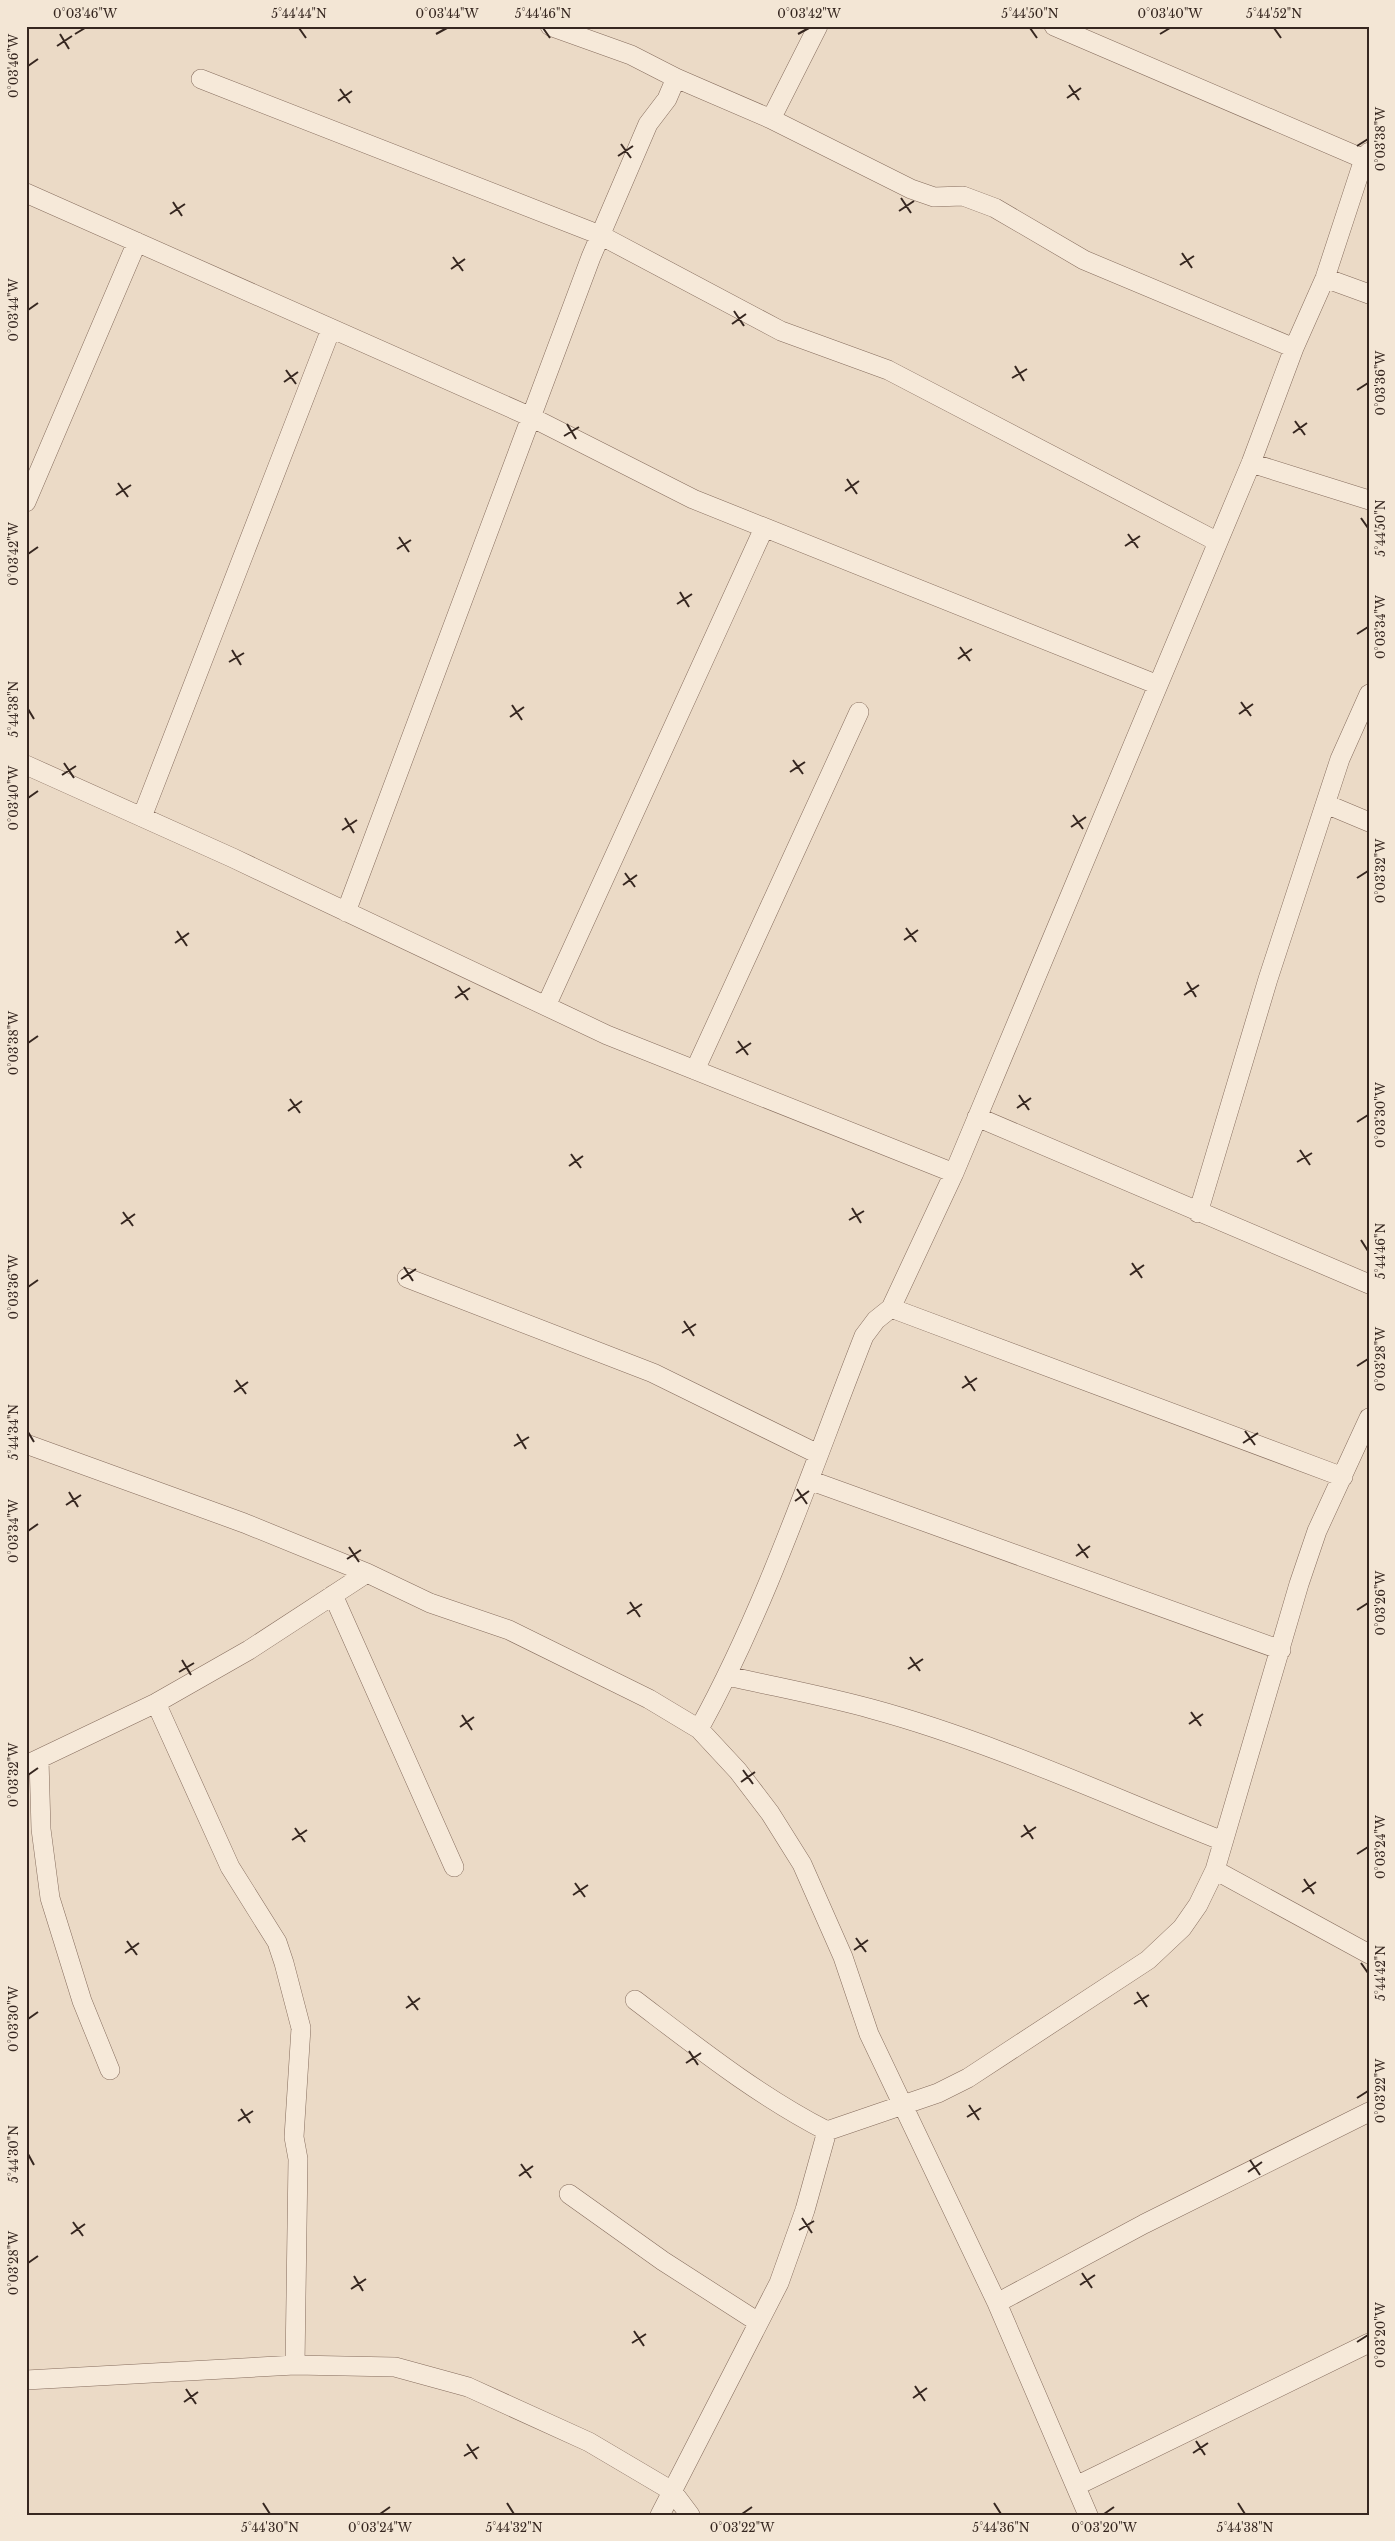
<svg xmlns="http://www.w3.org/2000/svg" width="1395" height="2541" viewBox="0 0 1395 2541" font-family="'Libre Baskerville',serif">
	<rect width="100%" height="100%" fill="#ebdac6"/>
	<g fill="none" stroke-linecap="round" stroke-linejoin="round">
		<defs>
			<path id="minor" d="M550,26L631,55L676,78
				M1054,26L1364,159
				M201,79L600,235L781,331L888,370L1218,542
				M771,119L818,26
				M26,193L531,417L693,499L1158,685
				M1325,278L1369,294
				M1251,463L1369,500
				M26,502L137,242
				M26,765L233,858L607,1035L954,1173
				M1326,804L1369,822
				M142,817L331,329
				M346,912L591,257L648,124L667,99L676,78L771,119L911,189L934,197L963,196L995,208L1084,260L1294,348
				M546,1006L764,528
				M695,1070L859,712
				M977,1117L1369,1284
				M1198,1213L1268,979L1340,759L1369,694
				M407,1278L653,1373L818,1454
				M891,1308L1343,1477
				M26,1444L244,1523L367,1573L430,1603L509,1630L649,1699L699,1729L738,1771L770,1813L802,1864L843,1957L869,2034L997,2303L1088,2515
				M809,1480L1281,1650
				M333,1595L454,1867
				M728,1676C776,1687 825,1696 872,1709C990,1741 1109,1796 1223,1841
				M156,1703L230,1867L277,1942L284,1963L301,2028L294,2137L298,2159L295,2365
				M699,1729C767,1605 812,1468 864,1336L876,1320L891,1308L954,1173L1251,463L1294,348L1325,278L1364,159L1369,152
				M39,1759L41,1829L50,1898L82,2001L110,2070
				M26,1765L156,1703L249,1650L367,1573
				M1215,1870L1369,1954
				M635,2000C697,2047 757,2095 827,2131
				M569,2194L663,2261L758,2322
				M997,2303L1144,2224L1369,2112
				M26,2380L295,2365L395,2367L468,2387L589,2442L672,2491L690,2515
				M1076,2486L1369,2343
				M660,2515L779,2283L805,2210L827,2131L938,2093L968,2078L1148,1960L1182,1928L1198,1905L1215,1870L1299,1584L1317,1531L1369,1418"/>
		</defs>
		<use href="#minor" stroke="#856c5d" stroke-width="20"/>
		<use href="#minor" stroke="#f6e9d9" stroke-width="19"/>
	</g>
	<path fill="none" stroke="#362720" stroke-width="2" d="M299,28L306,38M543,28L550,38M1030,28L1037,38M1274,28L1281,38M60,34L69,49M75,34L85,28M436,34L447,28M798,34L809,28M1160,34L1170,28M57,46L72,36M28,66L38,59M1069,85L1079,100M340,89L350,103M1067,98L1081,88M338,101L352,91M621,144L631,158M1357,146L1368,139M618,156L633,146M901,198L911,213M173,202L182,216M899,211L914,201M170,214L185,204M1182,253L1192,268M453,257L463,271M1180,265L1194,256M451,269L465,259M28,310L38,303M734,311L744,326M732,324L746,314M1015,366L1024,381M286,370L296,384M1012,378L1027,369M284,382L298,372M1357,390L1368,383M1295,421L1305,435M567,424L576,439M1293,433L1307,423M564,436L579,427M847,479L857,494M118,483L128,497M845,491L859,481M116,495L131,485M1361,518L1368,528M1128,534L1138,548M399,537L409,552M1125,546L1140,536M397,549L411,540M28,554L38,547M680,592L689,607M677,604L692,594M1357,634L1368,627M960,647L970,661M232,650L241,665M958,659L972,649M229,662L244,653M1241,702L1251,716M512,705L522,720M28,709L34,719M1239,714L1253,704M510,717L524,707M793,760L803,774M64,763L74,778M790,772L805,762M62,775L76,766M28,798L38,791M1073,815L1083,829M345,818L354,833M1071,827L1086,817M342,830L357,820M625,873L635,887M1357,878L1368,871M623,885L637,875M906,928L916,942M177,931L187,946M904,940L918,930M175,943L189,933M1187,982L1196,997M458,986L468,1000M1184,995L1199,985M455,998L470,988M738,1041L748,1055M28,1043L38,1036M736,1053L751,1043M1019,1095L1029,1110M290,1099L300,1113M1017,1108L1031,1098M288,1111L302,1101M1357,1122L1368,1115M1300,1150L1310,1165M571,1154L581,1168M1297,1162L1312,1153M569,1166L583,1156M852,1208L861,1223M123,1212L133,1226M849,1220L864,1211M121,1224L135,1214M1361,1240L1368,1251M1132,1263L1142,1278M404,1267L413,1281M1130,1275L1144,1265M401,1279L416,1269M28,1287L38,1280M684,1321L694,1336M682,1333L696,1324M1357,1366L1368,1359M965,1376L975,1391M236,1380L246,1394M962,1388L977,1378M234,1392L248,1382M1245,1431L1255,1445M28,1432L34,1442M517,1434L526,1449M1243,1443L1258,1433M514,1446L529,1437M797,1489L807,1504M69,1492L78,1507M795,1501L809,1491M66,1505L81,1495M28,1531L38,1524M1078,1544L1088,1558M349,1547L359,1562M1076,1556L1090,1546M347,1559L361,1550M630,1602L640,1617M1357,1610L1368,1603M627,1614L642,1604M910,1657L920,1671M182,1660L191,1675M908,1669L923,1659M179,1672L194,1663M1191,1712L1201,1726M462,1715L472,1730M1189,1724L1203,1714M460,1727L474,1717M743,1770L753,1784M28,1775L38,1768M741,1782L755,1772M1024,1825L1033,1839M295,1828L305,1842M1021,1837L1036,1827M292,1840L307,1830M1357,1854L1368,1847M1304,1879L1314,1894M575,1883L585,1897M1302,1892L1316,1882M573,1895L588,1885M856,1938L866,1952M127,1941L137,1955M854,1950L868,1940M125,1953L139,1943M1361,1963L1368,1973M1137,1992L1147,2007M408,1996L418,2010M1134,2004L1149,1995M406,2008L420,1998M28,2019L38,2012M689,2051L698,2065M686,2063L701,2053M1357,2098L1368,2091M969,2105L979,2120M241,2109L250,2123M967,2117L981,2108M238,2121L253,2111M28,2154L34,2165M1250,2160L1260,2175M521,2164L531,2178M1248,2172L1262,2162M519,2176L533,2166M802,2218L812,2233M73,2222L83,2236M799,2230L814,2221M71,2234L85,2224M28,2263L38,2256M1082,2273L1092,2288M354,2276L363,2291M1080,2285L1095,2275M351,2289L366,2279M634,2331L644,2346M1357,2342L1368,2335M632,2343L646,2334M915,2386L925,2401M186,2389L196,2404M913,2398L927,2388M184,2402L198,2392M1196,2441L1205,2455M467,2444L477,2459M1193,2453L1208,2443M464,2456L479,2447M263,2503L270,2514M507,2503L514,2514M994,2503L1001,2514M1238,2503L1245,2514M380,2514L390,2507M742,2514L752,2507M1104,2514L1114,2507"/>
	<rect width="1395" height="2541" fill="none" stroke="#f3e6d5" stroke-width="55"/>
	<rect x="28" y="28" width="1340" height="2486" fill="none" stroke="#362720" stroke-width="2"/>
	<g font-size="12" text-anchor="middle" fill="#362720">
		<text x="85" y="18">0°03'46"W</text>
		<text x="299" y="18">5°44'44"N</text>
		<text x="447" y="18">0°03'44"W</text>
		<text x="543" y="18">5°44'46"N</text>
		<text x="809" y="18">0°03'42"W</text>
		<text x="1030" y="18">5°44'50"N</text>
		<text x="1170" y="18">0°03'40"W</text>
		<text x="1274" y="18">5°44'52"N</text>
		<text transform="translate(14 66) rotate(-90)" y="4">0°03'46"W</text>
		<text transform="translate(1381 139) rotate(-90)" y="4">0°03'38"W</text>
		<text transform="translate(14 310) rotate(-90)" y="4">0°03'44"W</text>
		<text transform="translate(1381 383) rotate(-90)" y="4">0°03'36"W</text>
		<text transform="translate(1381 528) rotate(-90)" y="4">5°44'50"N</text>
		<text transform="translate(14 554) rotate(-90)" y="4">0°03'42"W</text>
		<text transform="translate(1381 627) rotate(-90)" y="4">0°03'34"W</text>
		<text transform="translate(14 709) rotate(-90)" y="4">5°44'38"N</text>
		<text transform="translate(14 798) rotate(-90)" y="4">0°03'40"W</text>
		<text transform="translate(1381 871) rotate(-90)" y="4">0°03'32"W</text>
		<text transform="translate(14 1043) rotate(-90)" y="4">0°03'38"W</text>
		<text transform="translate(1381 1115) rotate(-90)" y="4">0°03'30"W</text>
		<text transform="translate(1381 1251) rotate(-90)" y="4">5°44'46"N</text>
		<text transform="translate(14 1287) rotate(-90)" y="4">0°03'36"W</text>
		<text transform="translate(1381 1359) rotate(-90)" y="4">0°03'28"W</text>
		<text transform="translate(14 1432) rotate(-90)" y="4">5°44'34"N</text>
		<text transform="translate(14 1531) rotate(-90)" y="4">0°03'34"W</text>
		<text transform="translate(1381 1603) rotate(-90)" y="4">0°03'26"W</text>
		<text transform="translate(14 1775) rotate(-90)" y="4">0°03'32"W</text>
		<text transform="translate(1381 1847) rotate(-90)" y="4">0°03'24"W</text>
		<text transform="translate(1381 1973) rotate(-90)" y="4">5°44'42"N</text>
		<text transform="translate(14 2019) rotate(-90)" y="4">0°03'30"W</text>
		<text transform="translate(1381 2091) rotate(-90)" y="4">0°03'22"W</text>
		<text transform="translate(14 2154) rotate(-90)" y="4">5°44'30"N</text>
		<text transform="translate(14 2263) rotate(-90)" y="4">0°03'28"W</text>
		<text transform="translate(1381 2335) rotate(-90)" y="4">0°03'20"W</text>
		<text x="270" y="2532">5°44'30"N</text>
		<text x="380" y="2532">0°03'24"W</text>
		<text x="514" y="2532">5°44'32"N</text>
		<text x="742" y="2532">0°03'22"W</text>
		<text x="1001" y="2532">5°44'36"N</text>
		<text x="1104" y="2532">0°03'20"W</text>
		<text x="1245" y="2532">5°44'38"N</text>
	</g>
</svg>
